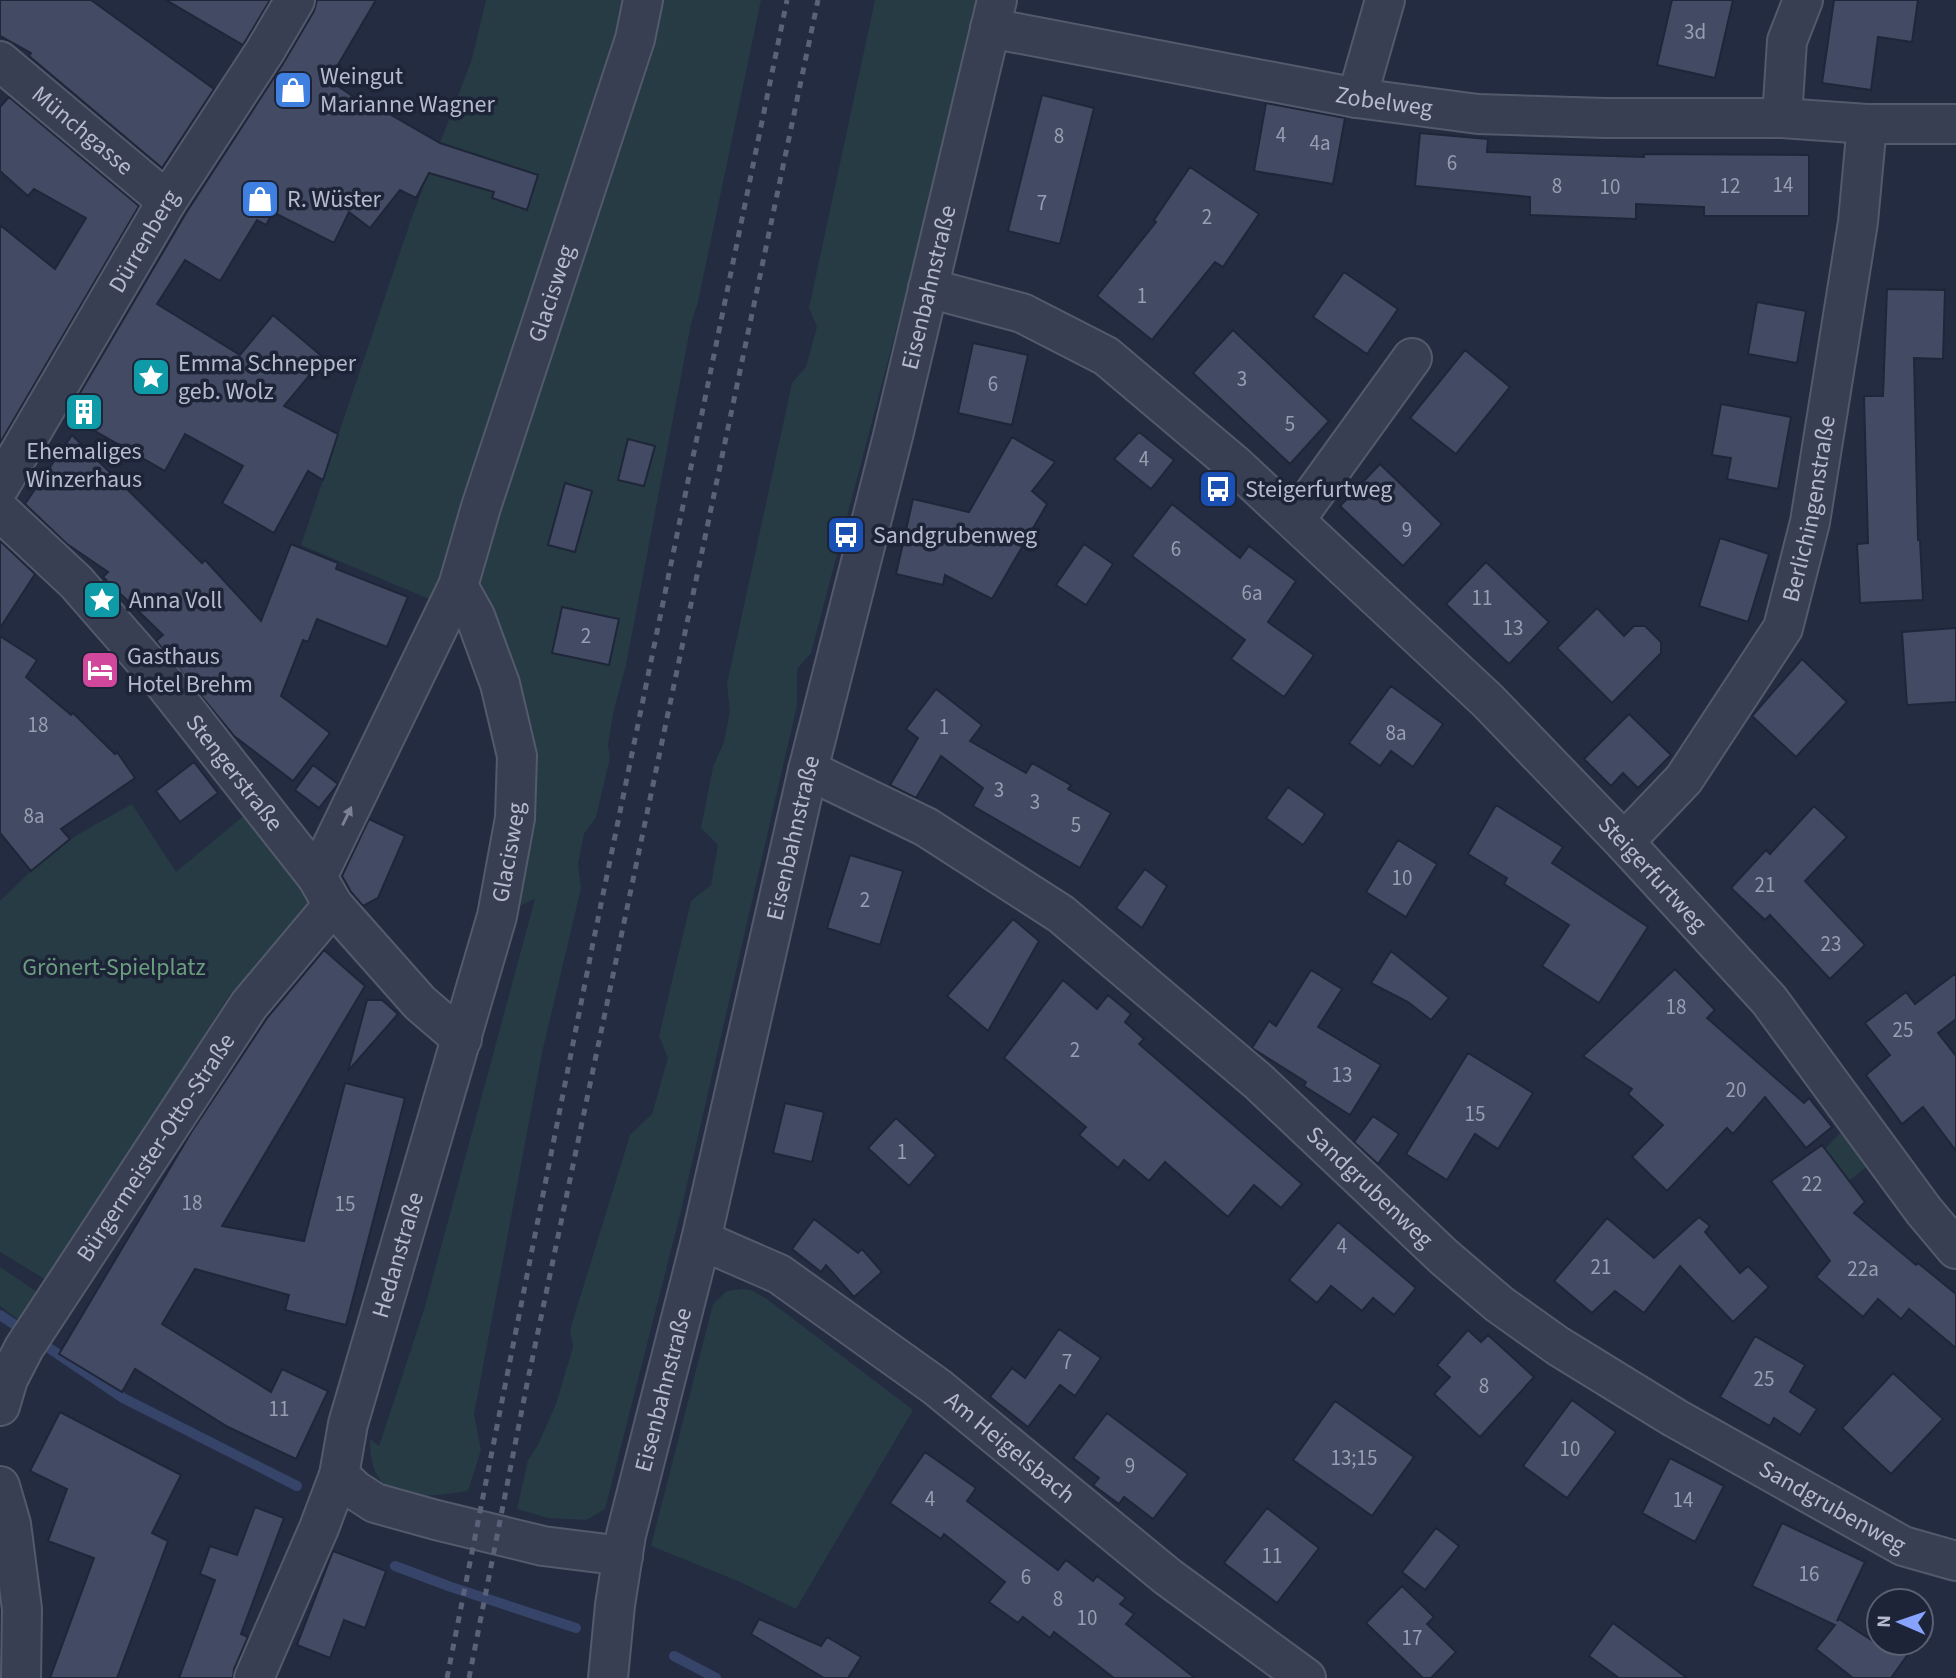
<svg xmlns="http://www.w3.org/2000/svg" width="1956" height="1678" viewBox="0 0 1956 1678" font-family="'Source Sans 3',sans-serif">
	<rect width="100%" height="100%" fill="#242c42"/>
	<path fill="#263b43" d="M486,0H761L698,302L691,324L626,665L614,709L608,745L610,758L596,817L584,834L578,864L581,888L542,1053L474,1414L481,1450L468,1491C419,1498 369,1507 370,1439L379,1446L424,1310L535,899L497,916L515,818L493,626L301,545L412,217L472,59Z
		M875,0H976L909,281L811,653L797,669V705L680,1215L605,1509L586,1520L548,1518L517,1509L528,1460L538,1445L556,1404L573,1347L570,1330L630,1135L652,1114L668,1058L659,1036L691,901L711,885L718,845L701,828L713,767L724,742L730,712L727,684L792,383L806,367L817,327L809,308Z
		M132,804L176,872L247,813L319,905L230,994L48,1281L0,1252V901L31,871L70,839Z
		M1841,1132L1866,1167L1849,1181L1825,1149Z
		M0,1267L43,1296L24,1324L0,1306Z
		M742,1289L751,1290L767,1299L913,1410L796,1609L738,1581L651,1546L713,1304L727,1291Z"/>
	<g fill="none" stroke-linecap="round" stroke-linejoin="round">
		<path stroke="#37446a" stroke-width="10" d="M0,1315L123,1398L297,1486
			M395,1566L451,1587L576,1628
			M674,1656L716,1678"/>
	</g>
	<path fill="#434b64" stroke="#1f2639" stroke-width="2" d="M0,0H91L214,89L162,168L29,56L31,53L0,36Z
		M166,0H270L243,45Z
		M317,0H376L329,80L377,113L379,108L440,143L538,175L527,210L492,198L494,192L429,173L416,198L400,190L370,228L349,212L334,243L273,212L266,225L257,220L220,281L185,260L157,304L240,355L273,315L324,358L284,406L338,434L323,480L308,471L274,533L222,503L243,466L185,434L165,471L67,415L186,213L284,62L314,11Z
		M1672,0H1733L1715,78L1657,65Z
		M1834,0H1918L1912,42L1878,37L1871,90L1822,83Z
		M1042,95L1094,108L1060,244L1008,231Z
		M9,97L139,206L0,443V225L55,269L86,218L34,189L28,196L0,171V107Z
		M1266,103L1345,118L1333,184L1254,171Z
		M1420,133L1488,139L1487,152L1644,157V154L1809,155V216H1704V207L1636,204V219L1530,215V197L1415,186Z
		M1190,167L1259,214L1223,267L1215,262L1152,340L1097,296L1156,222L1154,220Z
		M1344,272L1398,309L1367,354L1313,317Z
		M1887,289L1945,290L1943,359L1914,358L1918,540H1920L1923,600L1860,603L1857,544L1868,543L1864,396H1883Z
		M1757,302L1806,311L1797,363L1748,354Z
		M1233,330L1329,421L1290,464L1193,373Z
		M973,343L1028,355L1012,425L958,413Z
		M1465,350L1510,387L1456,454L1410,418Z
		M1721,404L1791,417L1778,489L1727,479L1731,458L1712,455Z
		M1139,432L1174,460L1151,489L1114,459Z
		M72,435L202,563L205,560L261,621L291,544L338,563L336,569L408,597L387,647L317,619L308,642L303,640L281,696L330,733L293,781L234,736L156,641L163,635L103,577L108,572L67,544L25,504Z
		M1012,437L1055,462L1032,491L1047,504L992,599L945,575L943,585L896,574L913,499L969,512Z
		M628,439L655,446L644,486L618,480Z
		M1380,464L1442,524L1403,566L1340,506Z
		M565,483L592,491L575,552L548,545Z
		M1172,504L1240,558L1249,546L1296,581L1268,622L1314,655L1284,697L1231,659L1245,640L1132,556Z
		M1720,538L1769,554L1748,622L1699,606Z
		M0,541L35,574L0,628Z
		M1084,544L1113,564L1086,605L1056,585Z
		M1486,562L1549,622L1509,664L1446,604Z
		M562,607L619,619L609,665L552,653Z
		M1597,608L1624,636L1634,626H1645L1661,642V653L1612,703L1557,648Z
		M1956,628V702L1907,705L1902,632Z
		M0,636L37,660L26,677L71,715L73,713L115,754L117,752L135,778L61,829L70,839L31,871L0,833Z
		M1802,659L1847,702L1796,757L1752,716Z
		M1391,686L1443,724L1413,767L1391,751L1380,766L1349,743Z
		M936,689L982,725L970,741L1026,773L1032,763L1071,785L1068,789L1111,813L1080,868L973,806L983,788L941,756L916,798L890,785L918,738L906,729Z
		M1629,714L1671,755L1638,788L1623,773L1611,786L1584,759Z
		M194,762L218,793L180,822L156,791Z
		M313,765L338,784L319,808L295,790Z
		M1288,787L1325,814L1303,845L1266,818Z
		M1496,805L1563,847L1552,863L1648,927L1599,1003L1542,966L1569,925L1504,884L1507,878L1468,854Z
		M1814,806L1847,837L1805,881L1865,945L1830,979L1770,915L1765,920L1731,888L1766,850L1770,854Z
		M369,819L405,836L378,898L363,906L351,892L342,876Z
		M1398,840L1437,864L1406,917L1366,892Z
		M850,855L903,871L880,945L827,928Z
		M1145,869L1167,886L1142,928L1116,908Z
		M1013,919L1039,941L988,1031L947,996Z
		M324,950L365,986L222,1226L304,1241L345,1083L405,1098L346,1325L285,1310L289,1295L195,1269L162,1324L271,1392L282,1369L328,1391L296,1459L228,1427L135,1369L122,1392L59,1354L192,1131L267,1018Z
		M1391,951L1449,998L1431,1020L1408,1002L1371,983Z
		M1675,969L1715,1010L1707,1018L1804,1103L1809,1098L1832,1127L1806,1148L1765,1097L1733,1134L1727,1128L1667,1191L1632,1157L1663,1125L1628,1094L1632,1089L1583,1056Z
		M1311,970L1342,989L1318,1027L1381,1065L1350,1115L1304,1086L1306,1082L1252,1048L1269,1021L1276,1026Z
		M1956,973V1019L1938,1033L1956,1056V1151L1923,1107L1902,1124L1866,1075L1890,1055L1865,1023L1906,992L1915,1004Z
		M1063,980L1097,1009L1108,995L1131,1014L1125,1022L1144,1039L1139,1044L1302,1184L1281,1208L1254,1185L1228,1217L1165,1162L1149,1181L1124,1160L1118,1168L1079,1135L1086,1127L1004,1058Z
		M367,1000H382L398,1014L348,1071Z
		M1468,1053L1533,1093L1498,1149L1475,1134L1447,1180L1406,1154Z
		M785,1103L824,1112L812,1162L773,1153Z
		M1373,1116L1399,1134L1378,1164L1354,1142Z
		M896,1118L936,1155L909,1186L868,1148Z
		M1822,1145L1865,1202L1854,1213L1916,1265L1918,1263L1956,1294V1348L1909,1309L1901,1319L1878,1299L1863,1317L1816,1277L1830,1261L1771,1181Z
		M1699,1217L1710,1226L1705,1232L1740,1273L1748,1266L1769,1287L1733,1322L1680,1266L1644,1313L1615,1291L1592,1313L1554,1281L1607,1218L1654,1258Z
		M814,1219L858,1253L862,1249L882,1272L854,1297L826,1265L821,1272L792,1249Z
		M1338,1222L1416,1288L1394,1315L1373,1298L1362,1311L1331,1286L1317,1303L1289,1280Z
		M1059,1329L1101,1358L1075,1396L1060,1385L1028,1427L990,1397L1012,1368L1025,1378Z
		M1468,1330L1481,1342L1488,1335L1534,1377L1480,1437L1434,1394L1450,1377L1437,1365Z
		M1755,1336L1805,1365L1790,1392L1817,1409L1800,1435L1774,1418L1770,1426L1720,1397Z
		M1893,1373L1943,1419L1891,1474L1842,1428Z
		M1572,1400L1616,1432L1567,1498L1523,1466Z
		M1335,1401L1414,1457L1372,1516L1293,1460Z
		M60,1412L181,1475L152,1533L168,1541L117,1678H50L94,1558L48,1541L67,1489L30,1471Z
		M1107,1413L1188,1474L1153,1519L1124,1497L1119,1504L1093,1485L1099,1478L1073,1458Z
		M925,1452L976,1488L967,1501L1058,1570L1066,1560L1093,1581L1097,1576L1126,1598L1120,1604L1134,1614L1126,1624L1195,1678H1114L1054,1632L1050,1638L1023,1617L1018,1623L989,1602L1005,1582L944,1534L941,1539L890,1503Z
		M1670,1458L1724,1486L1695,1542L1642,1513Z
		M255,1507L284,1518L241,1634L248,1637L234,1669L233,1678H179L215,1580L200,1574L210,1546L237,1555Z
		M1267,1508L1319,1548L1277,1603L1224,1563Z
		M1782,1523L1865,1562L1837,1621L1839,1619L1876,1643H1916L1891,1678H1853L1816,1649L1835,1625L1752,1586Z
		M1436,1528L1459,1546L1425,1590L1402,1572Z
		M333,1551L386,1571L365,1628L344,1620L330,1658L297,1645Z
		M1402,1586L1434,1617L1427,1624L1456,1652L1431,1678H1423L1366,1623Z
		M759,1619L821,1646L827,1637L861,1657L848,1678H824L751,1634Z
		M1613,1623L1687,1678H1619L1589,1656Z"/>
	<g fill="none" stroke-linecap="round" stroke-linejoin="round">
		<defs>
			<g id="minor">
				<path id="s1" d="M990,28L1357,98L1478,114L1605,118H1782L1867,124H1956"/>
				<path id="s2" d="M0,61L167,201"/>
				<path d="M1357,98L1385,0"/>
				<path d="M1782,118L1787,41L1803,0"/>
				<path id="s3" d="M928,288L1022,313L1106,356L1235,465L1488,701L1624,842L1769,1000L1924,1211L1956,1249"/>
				<path id="s4" d="M0,486L167,201L265,51L295,0"/>
				<path id="s5" d="M0,511L76,582L165,684L317,877L333,905L420,1003L462,1039"/>
				<path d="M1295,520L1412,358"/>
				<path id="s6" d="M808,770L926,827L1061,914L1259,1082L1444,1257L1499,1304L1558,1346L1675,1418L1903,1546L1956,1561"/>
				<path id="s7" d="M1624,842L1684,779L1783,628L1810,522L1858,222L1867,124"/>
				<path d="M317,877L458,586"/>
				<path id="s8" d="M701,1240L779,1274L937,1387L1168,1577L1306,1678"/>
				<path id="s9" d="M0,1406L8,1379L24,1348L249,1005L333,905"/>
				<path d="M339,1475L355,1490L375,1503L436,1520L543,1546L623,1556"/>
				<path d="M0,1486L11,1524L22,1609L21,1678"/>
				<path id="s10" d="M254,1678L319,1528L339,1475L348,1424L497,916L515,818L517,756L500,684L475,616L458,586L481,507L635,39L643,0"/>
				<path id="s11" d="M608,1678L615,1605L626,1535L701,1240L808,770L893,436L997,0"/>
			</g>
		</defs>
		<use href="#minor" stroke="#535a6c" stroke-width="42"/>
		<use href="#minor" stroke="#393f52" stroke-width="38"/>
		<path stroke="#5a6279" stroke-width="5" stroke-dasharray="7 7" stroke-linecap="butt" d="M447,1678L592,948L787,0
			M469,1678L527,1384L818,0"/>
	</g>
	<defs><path id="oneway-solid" d="M-6-.8H1V-3.2L6.5 0L1 3.2V.8H-6Z" transform="scale(1.75)"/></defs>
	<use fill="#7d8395" href="#oneway-solid" transform="translate(347 816) rotate(-64)"/>
	<defs>
		<symbol id="shop-square" viewBox="-11 -11 22 22"><rect x="-9" y="-9" width="18" height="18" rx="4" fill="#3f7fe0" stroke="#1d2437"/><path d="M-5-2.5h2.3a2.7 3.5 0 0 1 5.4 0H5L5.5 6h-11ZM-1.5-2.5h3a1.5 2.3 0 0 0-3 0Z" fill="#fff"/></symbol>
		<symbol id="sight-square" viewBox="-11 -11 22 22"><rect x="-9" y="-9" width="18" height="18" rx="4" fill="#0f9aa8" stroke="#1d2437"/><path d="M0-6L1.8-2.2L6-1.7L2.9 1.2L3.7 5.4L0 3.3L-3.7 5.4L-2.9 1.2L-6-1.7L-1.8-2.2Z" fill="#fff"/></symbol>
		<symbol id="building-square" viewBox="-11 -11 22 22"><rect x="-9" y="-9" width="18" height="18" rx="4" fill="#0f9aa8" stroke="#1d2437"/><path d="M-4-6H4V6H1V3H-1V6H-4ZM-2.5-4.3h1.7v1.8h-1.7ZM.8-4.3h1.7v1.8H.8ZM-2.5-1h1.7V.8h-1.7ZM.8-1h1.7V.8H.8Z" fill="#fff"/></symbol>
		<symbol id="bus-square" viewBox="-11 -11 22 22"><rect x="-9" y="-9" width="18" height="18" rx="4" fill="#1a4fb4" stroke="#1d2437"/><path d="M-5-6H5V4H4V6H2V4H-2V6H-4V4H-5ZM-3.5-4V0h7V-4ZM-3.5 1.2v1.5H-2V1.2ZM2 1.2v1.5H3.5V1.2Z" fill="#fff"/></symbol>
		<symbol id="hotel-square" viewBox="-11 -11 22 22"><rect x="-9" y="-9" width="18" height="18" rx="4" fill="#d1479c" stroke="#1d2437"/><path d="M-6-4.5h1.5V1H6V5H4.5V3h-9V5H-6ZM-4 0a1.8 1.8 0 1 1 3.6 0ZM.5 0V-2.5h3Q6-2.5 6 0Z" fill="#fff"/></symbol>
	</defs>
	<g fill-rule="evenodd">
		<use href="#shop-square" x="271" y="68" width="44" height="44"/>
		<use href="#shop-square" x="238" y="177" width="44" height="44"/>
		<use href="#sight-square" x="129" y="355" width="44" height="44"/>
		<use href="#building-square" x="62" y="390" width="44" height="44"/>
		<use href="#bus-square" x="1196" y="467" width="44" height="44"/>
		<use href="#bus-square" x="824" y="513" width="44" height="44"/>
		<use href="#sight-square" x="80" y="578" width="44" height="44"/>
		<use href="#hotel-square" x="78" y="648" width="44" height="44"/>
	</g>
	<g text-anchor="middle" stroke-width="7" stroke-linejoin="round" paint-order="stroke">
		<g font-size="21" fill="#989eb2">
			<text x="1695" y="39">3d</text>
			<text x="1281" y="142">4</text>
			<text x="1059" y="143">8</text>
			<text x="1320" y="150">4a</text>
			<text x="1452" y="170">6</text>
			<text x="1783" y="192">14</text>
			<text x="1557" y="193">8</text>
			<text x="1730" y="193">12</text>
			<text x="1610" y="194">10</text>
			<text x="1042" y="210">7</text>
			<text x="1207" y="224">2</text>
			<text x="1142" y="303">1</text>
			<text x="1242" y="386">3</text>
			<text x="993" y="391">6</text>
			<text x="1290" y="431">5</text>
			<text x="1144" y="466">4</text>
			<text x="1407" y="537">9</text>
			<text x="1176" y="556">6</text>
			<text x="1252" y="600">6a</text>
			<text x="1482" y="605">11</text>
			<text x="1513" y="635">13</text>
			<text x="586" y="643">2</text>
			<text x="38" y="732">18</text>
			<text x="944" y="734">1</text>
			<text x="1396" y="740">8a</text>
			<text x="999" y="797">3</text>
			<text x="1035" y="809">3</text>
			<text x="34" y="823">8a</text>
			<text x="1076" y="832">5</text>
			<text x="1402" y="885">10</text>
			<text x="1765" y="892">21</text>
			<text x="865" y="907">2</text>
			<text x="1831" y="951">23</text>
			<text x="1676" y="1014">18</text>
			<text x="1903" y="1037">25</text>
			<text x="1075" y="1057">2</text>
			<text x="1342" y="1082">13</text>
			<text x="1736" y="1097">20</text>
			<text x="1475" y="1121">15</text>
			<text x="902" y="1159">1</text>
			<text x="1812" y="1191">22</text>
			<text x="192" y="1210">18</text>
			<text x="345" y="1211">15</text>
			<text x="1342" y="1253">4</text>
			<text x="1601" y="1274">21</text>
			<text x="1863" y="1276">22a</text>
			<text x="1067" y="1369">7</text>
			<text x="1764" y="1386">25</text>
			<text x="1484" y="1393">8</text>
			<text x="279" y="1416">11</text>
			<text x="1570" y="1456">10</text>
			<text x="1354" y="1465">13;15</text>
			<text x="1130" y="1473">9</text>
			<text x="930" y="1506">4</text>
			<text x="1683" y="1507">14</text>
			<text x="1272" y="1563">11</text>
			<text x="1809" y="1581">16</text>
			<text x="1026" y="1584">6</text>
			<text x="1058" y="1606">8</text>
			<text x="1087" y="1625">10</text>
			<text x="1412" y="1645">17</text>
		</g>
		<g font-size="24" fill="#b5bacc" stroke="#1d2437" text-anchor="start">
			<text x="320" y="84">Weingut<tspan x="320" dy="28">Marianne Wagner</tspan></text>
			<text x="287" y="207">R. Wüster</text>
			<text x="178" y="371">Emma Schnepper<tspan x="178" dy="28">geb. Wolz</tspan></text>
			<text x="84" y="459" text-anchor="middle">Ehemaliges<tspan x="84" dy="28">Winzerhaus</tspan></text>
			<text x="1245" y="497">Steigerfurtweg</text>
			<text x="873" y="543">Sandgrubenweg</text>
			<text x="129" y="608">Anna Voll</text>
			<text x="127" y="664">Gasthaus<tspan x="127" dy="28">Hotel Brehm</tspan></text>
		</g>
		<g font-size="24" fill="#b5bacc" stroke="#1d2437">
			<text dy="8" stroke="none"><textPath href="#s1" startOffset="401">Zobelweg</textPath></text>
			<text dy="8" stroke="none"><textPath href="#s2" startOffset="108">Münchgasse</textPath></text>
			<text dy="8" stroke="none"><textPath href="#s4" startOffset="284">Dürrenberg</textPath></text>
			<text dy="8" stroke="none"><textPath href="#s11" startOffset="1428">Eisenbahnstraße</textPath></text>
			<text dy="8" stroke="none"><textPath href="#s10" startOffset="1451">Glacisweg</textPath></text>
			<text dy="8" stroke="none"><textPath href="#s7" startOffset="390">Berlichingenstraße</textPath></text>
			<text dy="8" stroke="none"><textPath href="#s5" startOffset="352">Stengerstraße</textPath></text>
			<text dy="8" stroke="none"><textPath href="#s11" startOffset="861">Eisenbahnstraße</textPath></text>
			<text dy="8" stroke="none"><textPath href="#s10" startOffset="866">Glacisweg</textPath></text>
			<text dy="8" stroke="none"><textPath href="#s3" startOffset="945">Steigerfurtweg</textPath></text>
			<text dy="8" stroke="none"><textPath href="#s9" startOffset="303">Bürgermeister-Otto-Straße</textPath></text>
			<text dy="8" stroke="none"><textPath href="#s6" startOffset="704">Sandgrubenweg</textPath></text>
			<text dy="8" stroke="none"><textPath href="#s10" startOffset="448">Hedanstraße</textPath></text>
			<text dy="8" stroke="none"><textPath href="#s11" startOffset="294">Eisenbahnstraße</textPath></text>
			<text dy="8" stroke="none"><textPath href="#s8" startOffset="374">Am Heigelsbach</textPath></text>
			<text dy="8" stroke="none"><textPath href="#s6" startOffset="1269">Sandgrubenweg</textPath></text>
		</g>
		<g font-size="24" fill="#6b9e7f" stroke="#1d2437">
			<text x="114" y="975">Grönert-Spielplatz</text>
		</g>
	</g>
	<g transform="translate(1900 1622) rotate(272)"><circle r="33" fill="#1d2437" stroke="#5a6073" stroke-width="2"/>
	<path d="M0-5L12 26L0 18L-12 26Z" fill="#88a3fe"/>
	<text y="-10" font-size="19" font-weight="bold" text-anchor="middle" fill="#b5bacc">N</text>
	</g>
</svg>
